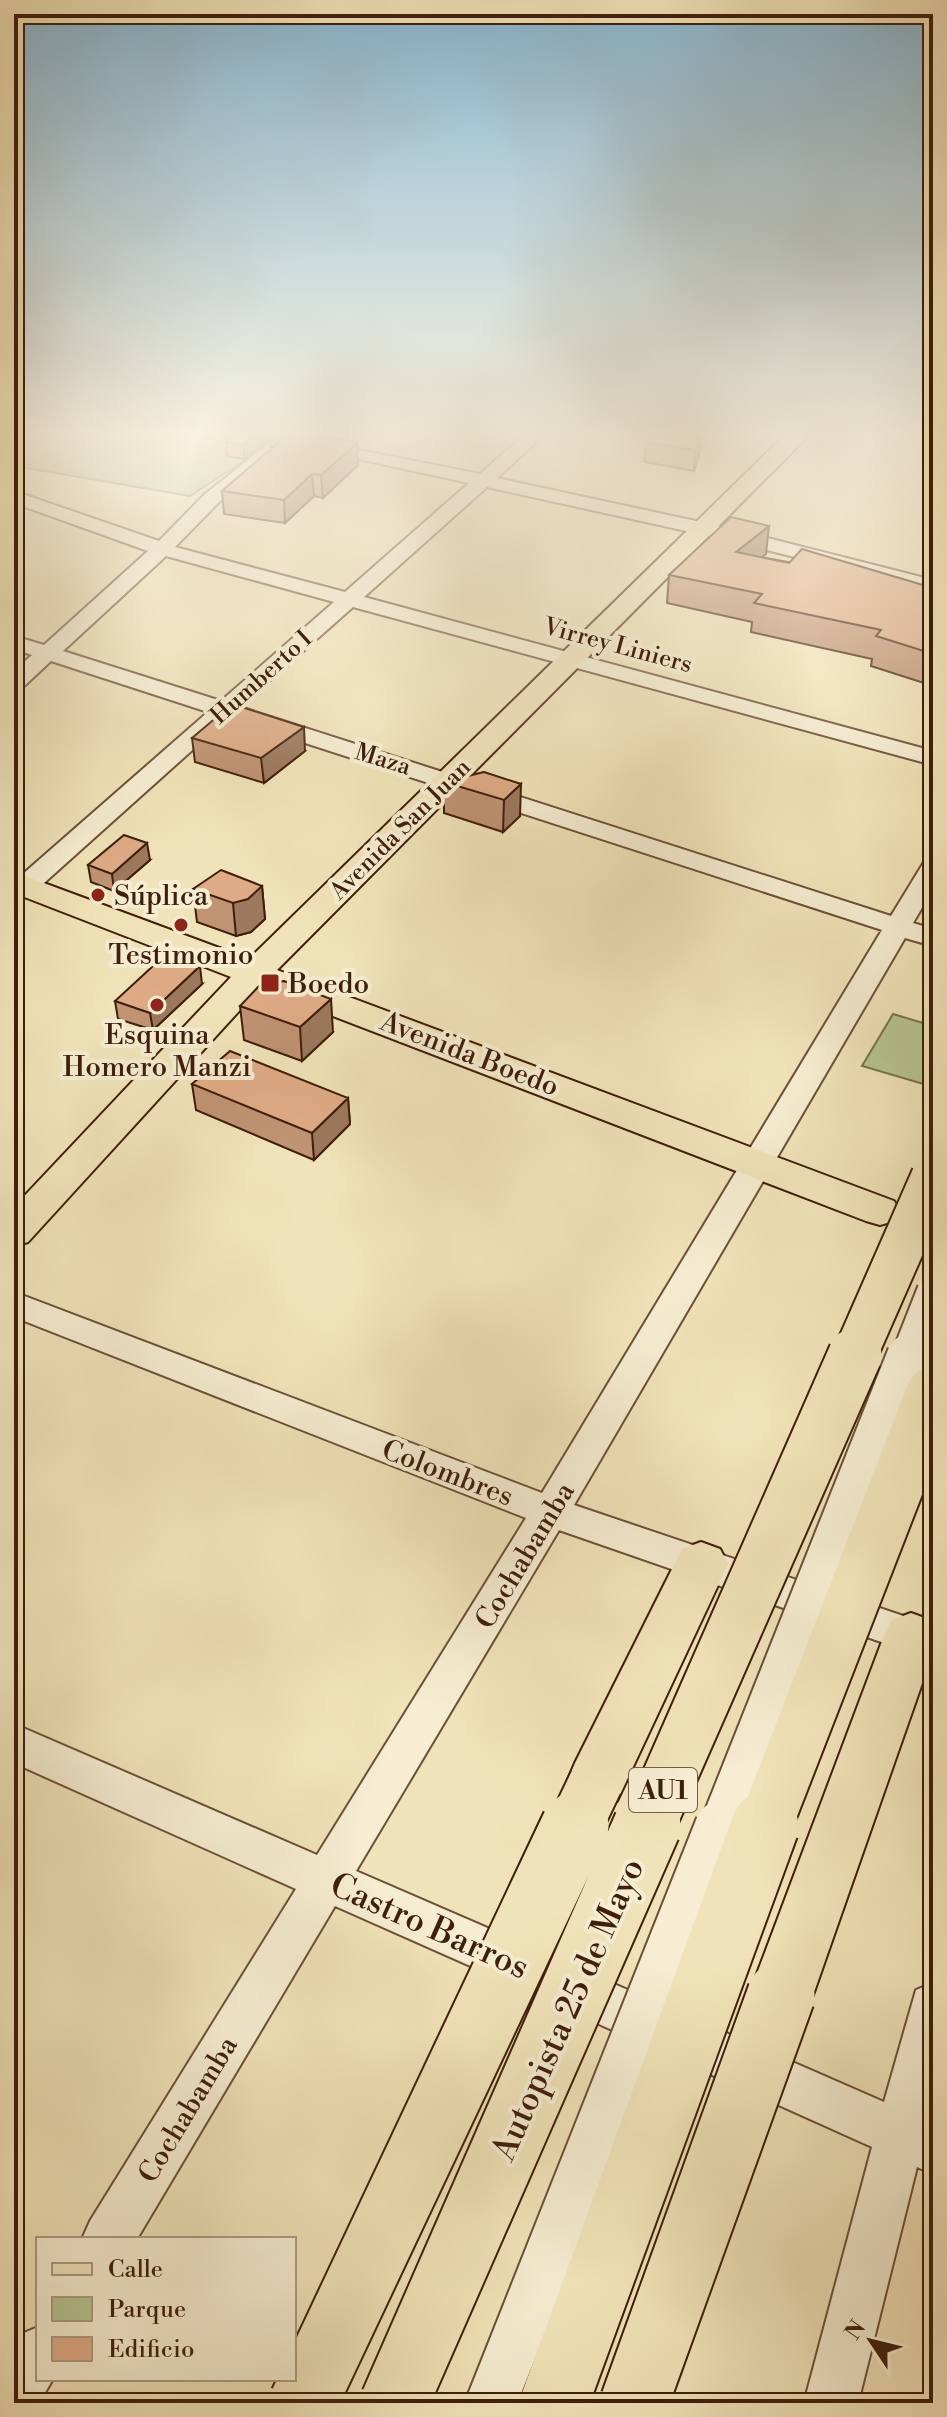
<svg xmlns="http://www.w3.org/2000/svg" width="947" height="2417" viewBox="0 0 947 2417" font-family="'Libre Bodoni',serif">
	<rect width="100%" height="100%" fill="#f1e3b9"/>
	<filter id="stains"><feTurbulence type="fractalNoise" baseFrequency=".0025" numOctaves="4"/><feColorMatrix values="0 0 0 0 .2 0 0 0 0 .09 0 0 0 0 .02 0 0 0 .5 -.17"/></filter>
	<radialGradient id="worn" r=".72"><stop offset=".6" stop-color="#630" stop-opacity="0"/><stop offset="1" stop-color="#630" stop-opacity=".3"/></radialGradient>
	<path fill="#b6c592" stroke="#7a724e" stroke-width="2" d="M17,437H273L269,442L249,439L228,456L247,459L190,496L14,466Z
		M893,1014L933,1026V1074L927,1085L862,1066Z"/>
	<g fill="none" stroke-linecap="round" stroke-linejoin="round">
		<defs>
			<path id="minor" d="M277,437H298L219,502L175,547L345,592L469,483L308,448V440L480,474L522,437H542L497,478L728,528L933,580V592L727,540L487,487L364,597L933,751V765L353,607L240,707L891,916L924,862L933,859V889L913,923L933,929V946L905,938L574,1505L933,1626V1660L559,1530L356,1871L536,1949L543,1965L536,1981L520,1988L335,1906L137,2239H82L90,2221L296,1889L14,1763V1724L317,1855L526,1518L14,1317V1292L542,1493L882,930L228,718L34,892H16V880L208,712L51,661L22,688L14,690V671L32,655L14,649V636L44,645L148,551L14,503V491L159,541L205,494ZM166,556L334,602L221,701L63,651Z
				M566,1963L884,2102L916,1990L933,1983V2100L928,2122L933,2124V2174L917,2167L858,2403H804L872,2147L550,2002L543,1986L550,1970Z
				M38,2327V2379H53L39,2403H14V2344L19,2335Z"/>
			<path id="major" d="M783,437H807L277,970L894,1201L900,1211L894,1221L880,1225L866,1221L260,988L28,1242L14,1246V1207L231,977L14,893V872L249,959Z"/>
			<path id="highway" d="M701,1542L720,1549L728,1564L617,1801L596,1809L575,1801L567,1782L575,1763L682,1549Z
				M911,1613L930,1620L933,1652L813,1995L804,2017L781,2027L758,2017L749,1995L884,1636L892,1620Z"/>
		</defs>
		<use href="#minor" stroke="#6c4f36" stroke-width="4"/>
		<use href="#major" stroke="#3f1e0b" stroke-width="4"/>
		<use href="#highway" stroke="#3f1e0b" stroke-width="4"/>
		<use href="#minor" fill="#f6edd2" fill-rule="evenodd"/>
		<use href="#major" fill="#f1e3b9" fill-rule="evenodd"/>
		<use href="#highway" fill="#f1e3b9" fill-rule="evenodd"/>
		<defs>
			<path id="minor-bridge-far2" d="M907,1357L933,1291"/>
			<path id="minor-bridge-far1" d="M719,1828L907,1355"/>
			<path id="minor-bridge" d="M491,2403L720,1826"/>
			<path id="highway-bridge-far2" d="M854,1357L933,1177"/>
			<path id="highway-bridge-far1" d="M574,1828L596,1782
				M647,1828L855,1355
				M764,1828L933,1393"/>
			<path id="highway-bridge" d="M303,2403L575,1826
				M394,2403L647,1826
				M554,2403L765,1826
				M634,2403L781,1995"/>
		</defs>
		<use href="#minor-bridge-far2" stroke="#6c4f36" stroke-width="35" stroke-linecap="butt"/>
		<use href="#minor-bridge-far1" stroke="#6c4f36" stroke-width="43" stroke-linecap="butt"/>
		<use href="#minor-bridge" stroke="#6c4f36" stroke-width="53" stroke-linecap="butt"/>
		<use href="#highway-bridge-far2" stroke="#3f1e0b" stroke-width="47" stroke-linecap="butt"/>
		<use href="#highway-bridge-far1" stroke="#3f1e0b" stroke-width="57" stroke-linecap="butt"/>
		<use href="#highway-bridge" stroke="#3f1e0b" stroke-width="71" stroke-linecap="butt"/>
		<use href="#minor-bridge-far2" stroke="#f6edd2" stroke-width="31"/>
		<use href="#minor-bridge-far1" stroke="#f6edd2" stroke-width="39"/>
		<use href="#minor-bridge" stroke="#f6edd2" stroke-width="49"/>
		<use href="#highway-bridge-far2" stroke="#f1e3b9" stroke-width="43"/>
		<use href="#highway-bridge-far1" stroke="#f1e3b9" stroke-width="53"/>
		<use href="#highway-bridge" stroke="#f1e3b9" stroke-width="67"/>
	</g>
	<path fill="#c09373" stroke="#3f1e0b" stroke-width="2" d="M275,437L358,465L323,498L314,496L285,523L224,514L222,491L271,449L270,441Z
		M226,442L264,443L245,459L227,456Z
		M646,442L700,451L694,471L645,462Z
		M766,554L761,557L933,588V686L871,666L872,659L751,632L752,622L667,603L669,575Z
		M192,738L305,751L264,783L195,762Z
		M484,772L520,816L503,832L444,813V782Z
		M150,860L114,891L91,882L88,865Z
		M262,886L265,919L251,932L236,936L197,922L193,889Z
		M202,984L153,1030L118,1019L115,1001Z
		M240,1006L333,1032L302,1061L244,1040Z
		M192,1084L348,1098L350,1124L314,1160L196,1110Z"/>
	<path fill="#9c785e" stroke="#3f1e0b" stroke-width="2" d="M253,437H264V443L245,459L243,445Z
		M700,437H701L700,451L694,471L695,450Z
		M357,443L358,465L323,498L321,475Z
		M312,474L314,496L285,523L284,500Z
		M769,526L766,554L733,581L736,552Z
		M304,727L305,751L264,783L261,758Z
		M521,784L520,816L503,832L504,800Z
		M147,843L150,860L114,891L112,874Z
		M262,886L265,919L251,932L236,936L233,903Z
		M200,966L202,984L153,1030L150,1013Z
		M331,999L333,1032L302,1061L300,1027Z
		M348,1098L350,1124L314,1160L312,1133Z"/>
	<path fill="#dfab86" stroke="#3f1e0b" stroke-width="2" d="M232,437H253L243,445L226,442Z
		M275,437H332L357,443L321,475L312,474L284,500L222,491L279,442L270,441Z
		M653,437H700L695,450L646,442Z
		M731,517L769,526L736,552L789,563L802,549L933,588V654L876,636L881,630L754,603L762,594L669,575Z
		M232,704L304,727L261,758L192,738Z
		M484,772L521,784L504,800L444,782Z
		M124,835L147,843L112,874L88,865Z
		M221,870L262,886L248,899L233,903L193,889Z
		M165,955L200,966L150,1013L115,1001Z
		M284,981L331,999L300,1027L240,1006L260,985Z
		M230,1051L348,1098L312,1133L192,1084Z"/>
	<linearGradient id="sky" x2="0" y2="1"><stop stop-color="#89b8d4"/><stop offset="0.56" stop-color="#f9f2e0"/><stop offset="1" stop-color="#f9f2e0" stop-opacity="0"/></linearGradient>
	<rect width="947" height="776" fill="url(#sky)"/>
	<g fill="#8f2418" stroke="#f6edd2" stroke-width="3">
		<circle cx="98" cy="895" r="8"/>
		<circle cx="181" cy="925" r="8"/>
		<rect x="260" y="973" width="20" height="20" rx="4"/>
		<circle cx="157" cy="1005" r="8"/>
	</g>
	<g text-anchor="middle" stroke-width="8" stroke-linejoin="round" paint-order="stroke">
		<g font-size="24" fill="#3f1e0b" stroke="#f6edd2">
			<text transform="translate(618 645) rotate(15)" y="8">Virrey Liniers</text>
			<text transform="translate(261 677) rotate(-42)" y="8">Humberto I</text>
			<text transform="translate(383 759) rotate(17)" y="8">Maza</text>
			<text transform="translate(400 829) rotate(-45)" y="8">Avenida San Juan</text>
		</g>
		<rect fill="#f6edd2" stroke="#765c47" stroke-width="2" x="629" y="1768" width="68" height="44" rx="6"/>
		<g font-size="26" font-weight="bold" fill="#3f1e0b">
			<text x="663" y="1799">AU1</text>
		</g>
		<g font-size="28" fill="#3f1e0b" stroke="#f6edd2" text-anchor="start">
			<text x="114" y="905">Súplica</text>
			<text x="181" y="964" text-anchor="middle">Testimonio</text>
			<text x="288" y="993">Boedo</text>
			<text x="157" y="1044" text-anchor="middle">Esquina<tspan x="157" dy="32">Homero Manzi</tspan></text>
		</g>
		<g font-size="28" fill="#3f1e0b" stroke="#f6edd2">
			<text transform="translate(470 1053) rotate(21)" y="10">Avenida Boedo</text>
			<text transform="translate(448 1472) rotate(21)" y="10">Colombres</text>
			<text transform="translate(524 1555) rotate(-59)" y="10">Cochabamba</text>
			<text transform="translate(187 2109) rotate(-59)" y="10">Cochabamba</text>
		</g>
		<g font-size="34" fill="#3f1e0b" stroke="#f6edd2">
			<text transform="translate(430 1925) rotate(24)" y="12">Castro Barros</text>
			<text transform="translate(567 2009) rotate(-66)" y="12">Autopista 25 de Mayo</text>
		</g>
	</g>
	<rect width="947" height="2417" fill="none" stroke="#f1e3b9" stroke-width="48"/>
	<rect x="16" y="16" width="915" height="2385" fill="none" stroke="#3f1e0b" stroke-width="4"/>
	<rect x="24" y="24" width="899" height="2369" fill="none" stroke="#3f1e0b" stroke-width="2"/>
	<rect x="36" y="2237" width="260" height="144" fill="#f6edd2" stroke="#ad9a82" stroke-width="2"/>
	<rect x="52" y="2263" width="40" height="12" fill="#f1e3b9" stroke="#ad9a82" stroke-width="2"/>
	<text x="108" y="2277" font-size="24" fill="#3f1e0b">Calle</text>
	<rect x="52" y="2297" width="40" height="24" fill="#b6c592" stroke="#ad9a82" stroke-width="2"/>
	<text x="108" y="2317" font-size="24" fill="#3f1e0b">Parque</text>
	<rect x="52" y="2337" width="40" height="24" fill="#dfab86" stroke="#ad9a82" stroke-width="2"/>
	<text x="108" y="2357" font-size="24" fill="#3f1e0b">Edificio</text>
	<g transform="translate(871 2341) rotate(305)" stroke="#f6edd2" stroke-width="6" paint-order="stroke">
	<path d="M0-6L14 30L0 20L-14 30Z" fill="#3f1e0b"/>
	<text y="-12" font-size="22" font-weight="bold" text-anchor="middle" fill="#3f1e0b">N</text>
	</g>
	<rect width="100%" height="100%" filter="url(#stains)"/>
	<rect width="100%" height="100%" fill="url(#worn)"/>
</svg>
